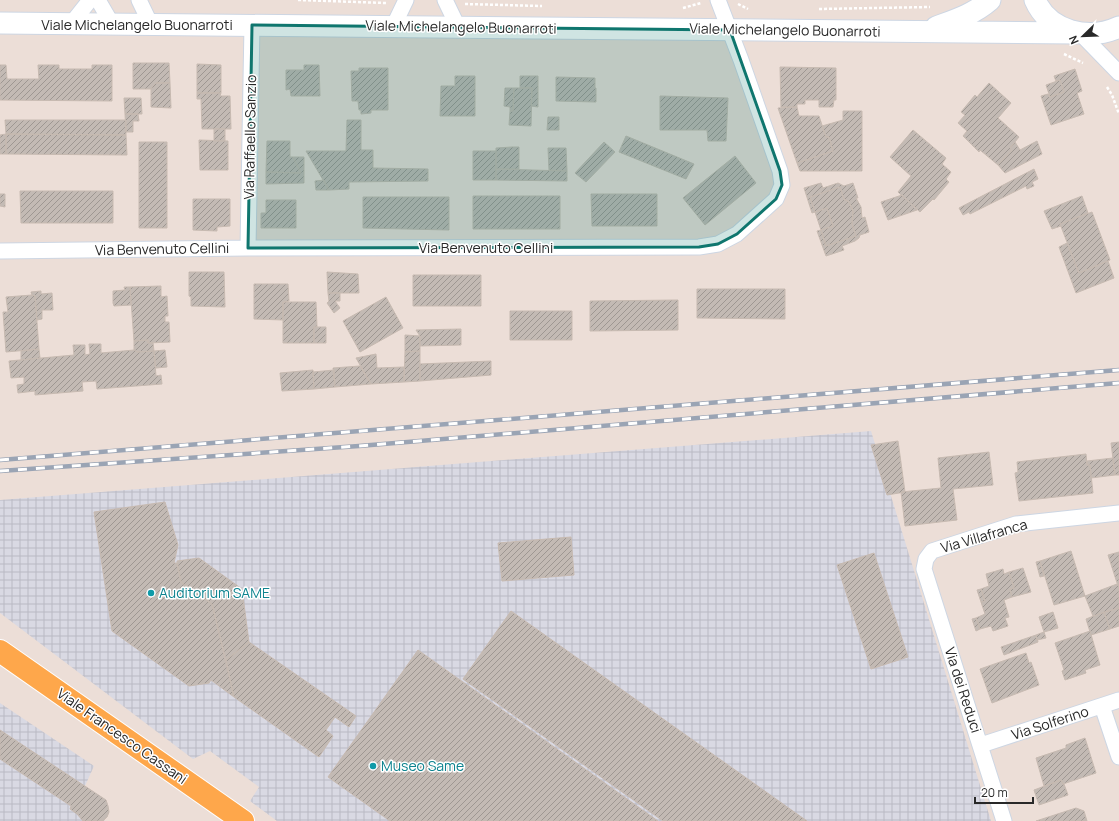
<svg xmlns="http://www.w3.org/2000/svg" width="1119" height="821" viewBox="0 0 1119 821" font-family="Manrope,sans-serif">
	<defs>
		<pattern id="industrial-grid" width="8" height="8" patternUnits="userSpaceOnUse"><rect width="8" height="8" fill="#d9d9e3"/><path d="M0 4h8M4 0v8" fill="none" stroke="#babac3"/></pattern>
		<pattern id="building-hatch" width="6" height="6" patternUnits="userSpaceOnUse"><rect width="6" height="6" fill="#c3bab4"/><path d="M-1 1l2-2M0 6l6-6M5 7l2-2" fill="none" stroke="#9e9792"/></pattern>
	</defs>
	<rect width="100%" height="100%" fill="#ecded7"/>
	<path fill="url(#industrial-grid)" d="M871,431L991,821H277L250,801L259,787L210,751L193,759L0,613V500Z
		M0,703L94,766L85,786L106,800L108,806L109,812L104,821H0Z"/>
	<path fill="url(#building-hatch)" stroke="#c7bab1" d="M133,63H169L170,83H156L152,87L151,89H133Z
		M197,64L221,65V93H197Z
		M0,65H6L7,79H39L38,65H59V69H92V65H112V101L0,100Z
		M304,65H319L320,96H291L290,89L286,90V70H304Z
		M780,67L836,68V100H834L833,107H819V100H805V104H797V107H781Z
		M359,68H388V110H371V113L361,114V110H359L358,101H352L351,71H359Z
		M1075,69L1082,91L1077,93L1084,114L1051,125L1041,96L1048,94L1050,97L1064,92L1060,80L1056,81L1054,76Z
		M455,76H475V116H440L441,86H455Z
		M520,76H538V107L531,106L532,88H520Z
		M556,77L595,78V88H596V102L556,101Z
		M1060,80L1064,92L1050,97L1046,85Z
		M156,83H170L171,108L151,107V89L152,87Z
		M989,83L1011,103L998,118L1019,137L1010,148L1012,150L998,165L980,150L979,152L963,136L967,131L958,123L965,115L961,112L975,95L977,97Z
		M505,88H514L513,111H510V107L504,106Z
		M514,88H532L531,126L509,125L510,111H513Z
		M197,93H221L220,96H230L231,129H202L201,99H197Z
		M660,96L728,98L726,141H708L707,130H660Z
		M124,98H141L142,114H125Z
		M797,107L799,116H819L826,137H829L833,151L797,163L778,108Z
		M843,111H862V171H800L797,163L833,151L829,137H826L822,126L843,120Z
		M125,114H138L139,121H133V132H126Z
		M548,117H559V130H547Z
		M5,120H126V135L6,134Z
		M347,120H361V150H373V168L428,169V181L349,182V189L329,190L306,151H346Z
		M214,129H225V141H214Z
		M913,130L946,158L942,164L951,172L946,179L949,182L934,200L933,199L920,212L898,192L911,176L890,157Z
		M6,134L126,135L127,155L6,154Z
		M6,134V154H0V135Z
		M626,136L694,164L686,179L619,152Z
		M199,140L228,141V170H200Z
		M267,141H290V157H293L301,173L266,172Z
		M1037,141L1042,154L1005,173L998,165L1012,150L1010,148L1015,142L1020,150Z
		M139,142H167V228H139Z
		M604,142L615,152L586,182L575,173Z
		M512,147H519V169H496V148Z
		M548,148H566L567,171L549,170Z
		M473,151H496V180H473Z
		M735,156L756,183L705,225L683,198Z
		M293,157H304V183L266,184V172L301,173Z
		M496,169L567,171V181L496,180Z
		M1034,169L1038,179L1032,182L1034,186L1027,189L1026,186L970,214L969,212L963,215L959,208Z
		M324,180L329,190H316L315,181Z
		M821,183L823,188L838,183L844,186L853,183L858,198H856L861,207L862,218L865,217L869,232L860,235L859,238L855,241L842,246L844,250L826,256L817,231L821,230L826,246L856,236L852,224L853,211L849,202L844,199L840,187L810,197L815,212L812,213L804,188Z
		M840,187L844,199L849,202L853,211L852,224L856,236L826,246L821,230L833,226L827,208L815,212L810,197Z
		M20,191H113V223H21Z
		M0,194H5V207L0,206Z
		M591,194H657V226H592Z
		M902,195L917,210L888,220L881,202Z
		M473,196H560V229H473Z
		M1082,196L1088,213L1060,224L1061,226L1052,229L1044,211Z
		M363,197H449V230L363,228Z
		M193,199H230V226L217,227V231L193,230Z
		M266,200H296V228H261V213H266Z
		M827,208L833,226L821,230L815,212Z
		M1092,212L1110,260L1079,273L1060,224Z
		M1067,243L1079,273L1108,261L1114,278L1076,293L1059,247Z
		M189,272H224L225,307L191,306V297L189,296Z
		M327,272L358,274L359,293H328Z
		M413,275H481V306H413Z
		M254,284H288L289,301L283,302V320L254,319Z
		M161,286V297L167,296L168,316H165V322H169L170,342L148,343V340L134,341L130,287Z
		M124,287H130L131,305L114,306L113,303V291L125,290Z
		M697,289H785V319L697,318Z
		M41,291V294L52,293L53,310H42V319L37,320L35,296L32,295L31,292Z
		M328,293H340V301H335L340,308L334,313L327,303L329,301Z
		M32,295L35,296L39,349L6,352L3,312H8L6,297Z
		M386,297L403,328L360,352L343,321Z
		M678,300V330L590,331V301Z
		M283,302H316L317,327H314V343H283Z
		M510,311H572V340H510Z
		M314,327H326V343H314Z
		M461,329V345L420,346V336L416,330Z
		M405,335L420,336V351L405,352Z
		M148,340V343H153L154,351L137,352L134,350V341Z
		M89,344H101V353L134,350L137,352L154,351L156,376L161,375L162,384L97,389L96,381L82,382L83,391L35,395V391L18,393L17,385L24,384V377L11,378L9,361L74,355L73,345H85V355L90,354Z
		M39,349L40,358L21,360V351Z
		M165,350L167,367L156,368L154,351Z
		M420,351V381L404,382L405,352Z
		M376,354L377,368L404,367V382L371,384L356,358Z
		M491,361V375L420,381V364Z
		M360,366L371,384L335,387L333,368Z
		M313,370L314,389L282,391L280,373Z
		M334,370L335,387L314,389L313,372Z
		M898,441L905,492L887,495L871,445Z
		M1119,442V475H1115L1111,443Z
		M989,452L993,485L953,489L957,520L905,526L901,492L941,488L938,458Z
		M1086,454L1087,465H1090L1093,493L1019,501L1015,473L1018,472L1017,462Z
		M1113,458L1115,475L1091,478L1090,465H1087V461Z
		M165,502L178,545L174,563H177L181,582L212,604L234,697L211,680L209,683L189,686L112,631L94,512Z
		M571,537L574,575L502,581L498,543Z
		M1071,551L1085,596L1054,605L1040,561Z
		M1119,552V586H1118L1108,555Z
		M874,553L908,657L871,669L837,565Z
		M199,558L242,589L249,642L226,660L212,604L181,582L177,561Z
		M1040,561L1044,576L1040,577L1036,562Z
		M1023,568L1031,592L1012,597L1010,589L1014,588L1009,572Z
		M1003,569L1004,574L1009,572L1014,588L1010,589L1012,597L1004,600L1009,617L1005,618L1008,626L993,631L991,626L980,629L976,618L985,614L981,602L985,601L981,589L989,586L986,574Z
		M1117,584L1118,586H1119V608L1093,616L1085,596Z
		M981,589L985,601L981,602L977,590Z
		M1119,608V626L1110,629L1104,612Z
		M511,611L807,821H663L463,679Z
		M1053,612L1058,628L1044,632L1039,617Z
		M1104,612L1110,629L1091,635L1086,619Z
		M976,618L980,629L976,631L972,619Z
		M1090,631L1100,665L1085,670L1086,673L1065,680L1062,671L1064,670L1055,643Z
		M1044,632L1046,638L1037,640L1036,635Z
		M1036,635L1038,642L1004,655L1001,647Z
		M249,642L356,716L349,727L335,717L326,730L333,736L319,757L234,697L226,660Z
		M418,650L658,821H390L328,777Z
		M1026,653L1029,663L1031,662L1039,685L992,703L980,669Z
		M0,730L106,800L108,806L109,812L107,817L103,821H83L77,814L70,809L71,806L0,759Z
		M1085,738L1096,773L1063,784L1061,780L1044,786L1036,758L1066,748V745Z
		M1061,780L1063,784H1064L1068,795L1039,805L1034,790Z
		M1076,808L1084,811L1087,821H1036Z"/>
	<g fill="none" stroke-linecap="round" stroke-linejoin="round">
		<defs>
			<path id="street" d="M98,0L112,24
				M139,0L151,25
				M445,0L458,27
				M71,24L90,0
				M393,27L406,0
				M1081,34L1119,73
				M248,248L252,25
				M0,251L248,248L699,247L718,244L737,234L776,199L782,185L780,171L741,60L718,0
				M1102,706L1119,757
				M981,745L1119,700
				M1004,821L924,569L926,559L932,551L1016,524L1119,513"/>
			<path id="secondary" d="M1035,0C1049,32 1089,41 1119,27
				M0,23L1077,33
				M936,27C955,20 974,14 990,0"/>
			<path id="primary" d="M0,651L243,821"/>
		</defs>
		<use href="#street" stroke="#cdd6e3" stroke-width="17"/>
		<use href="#secondary" stroke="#cdd6e3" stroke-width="23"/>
		<use href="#primary" stroke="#fff" stroke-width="24"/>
		<path stroke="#fff" stroke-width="2.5" stroke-dasharray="3 2" stroke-linecap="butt" d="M298,0L386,3
			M465,4L542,6
			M738,4L748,9
			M683,8L701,3
			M819,9L930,7
			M1064,54L1083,63
			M1107,87L1112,95L1119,114"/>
		<use href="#street" stroke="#fff" stroke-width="15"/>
		<use href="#secondary" stroke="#fff" stroke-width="21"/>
		<use href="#primary" stroke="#fea74b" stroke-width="22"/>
		<defs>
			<path id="rail" d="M0,460L1119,370
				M0,471L359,446L1119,383"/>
		</defs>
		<use href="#rail" stroke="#9aa4b4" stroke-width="4.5"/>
		<use href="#rail" stroke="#fff" stroke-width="3" stroke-dasharray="9" stroke-linecap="butt"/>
	</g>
	<path fill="#0f766e" fill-opacity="0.2" stroke="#0f766e" stroke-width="3" stroke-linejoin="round" d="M252,25L730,30L780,171L782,185L776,199L737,234L718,244L699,247L248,248Z"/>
	<g fill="#0f9aa8" stroke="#fff" stroke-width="1.5">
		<circle cx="151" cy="593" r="4"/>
		<circle cx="373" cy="766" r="4"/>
	</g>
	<g text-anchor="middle" stroke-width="3" stroke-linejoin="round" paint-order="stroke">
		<g font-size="14" fill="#282828" stroke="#fff">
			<text x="137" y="30">Viale Michelangelo Buonarroti</text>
			<text transform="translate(461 27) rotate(1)" y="5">Viale Michelangelo Buonarroti</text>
			<text transform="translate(785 30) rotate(1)" y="5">Viale Michelangelo Buonarroti</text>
			<text transform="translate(250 137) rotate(-89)" y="5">Via Raffaello Sanzio</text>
			<text x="486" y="253">Via Benvenuto Cellini</text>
			<text transform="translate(162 249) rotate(-1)" y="5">Via Benvenuto Cellini</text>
			<text transform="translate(984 536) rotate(-16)" y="5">Via Villafranca</text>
			<text transform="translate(963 690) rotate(72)" y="5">Via dei Reduci</text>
			<text transform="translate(1050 723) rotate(-18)" y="5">Via Solferino</text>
			<text transform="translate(122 736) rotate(35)" y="5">Viale Francesco Cassani</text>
		</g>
		<g font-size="14" fill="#0d838f" stroke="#fff" text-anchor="start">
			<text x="159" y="598">Auditorium SAME</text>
			<text x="381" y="771">Museo Same</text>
		</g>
	</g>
	<g transform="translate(1083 36) rotate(247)" stroke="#ffffff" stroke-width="3" paint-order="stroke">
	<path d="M0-3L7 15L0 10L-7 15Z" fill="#282828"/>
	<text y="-6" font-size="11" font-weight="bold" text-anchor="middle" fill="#282828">N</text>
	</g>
	<path d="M975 797v6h58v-6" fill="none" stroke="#282828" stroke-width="2"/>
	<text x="981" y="797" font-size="12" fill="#282828" stroke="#ffffff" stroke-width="3" paint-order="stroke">20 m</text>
</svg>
